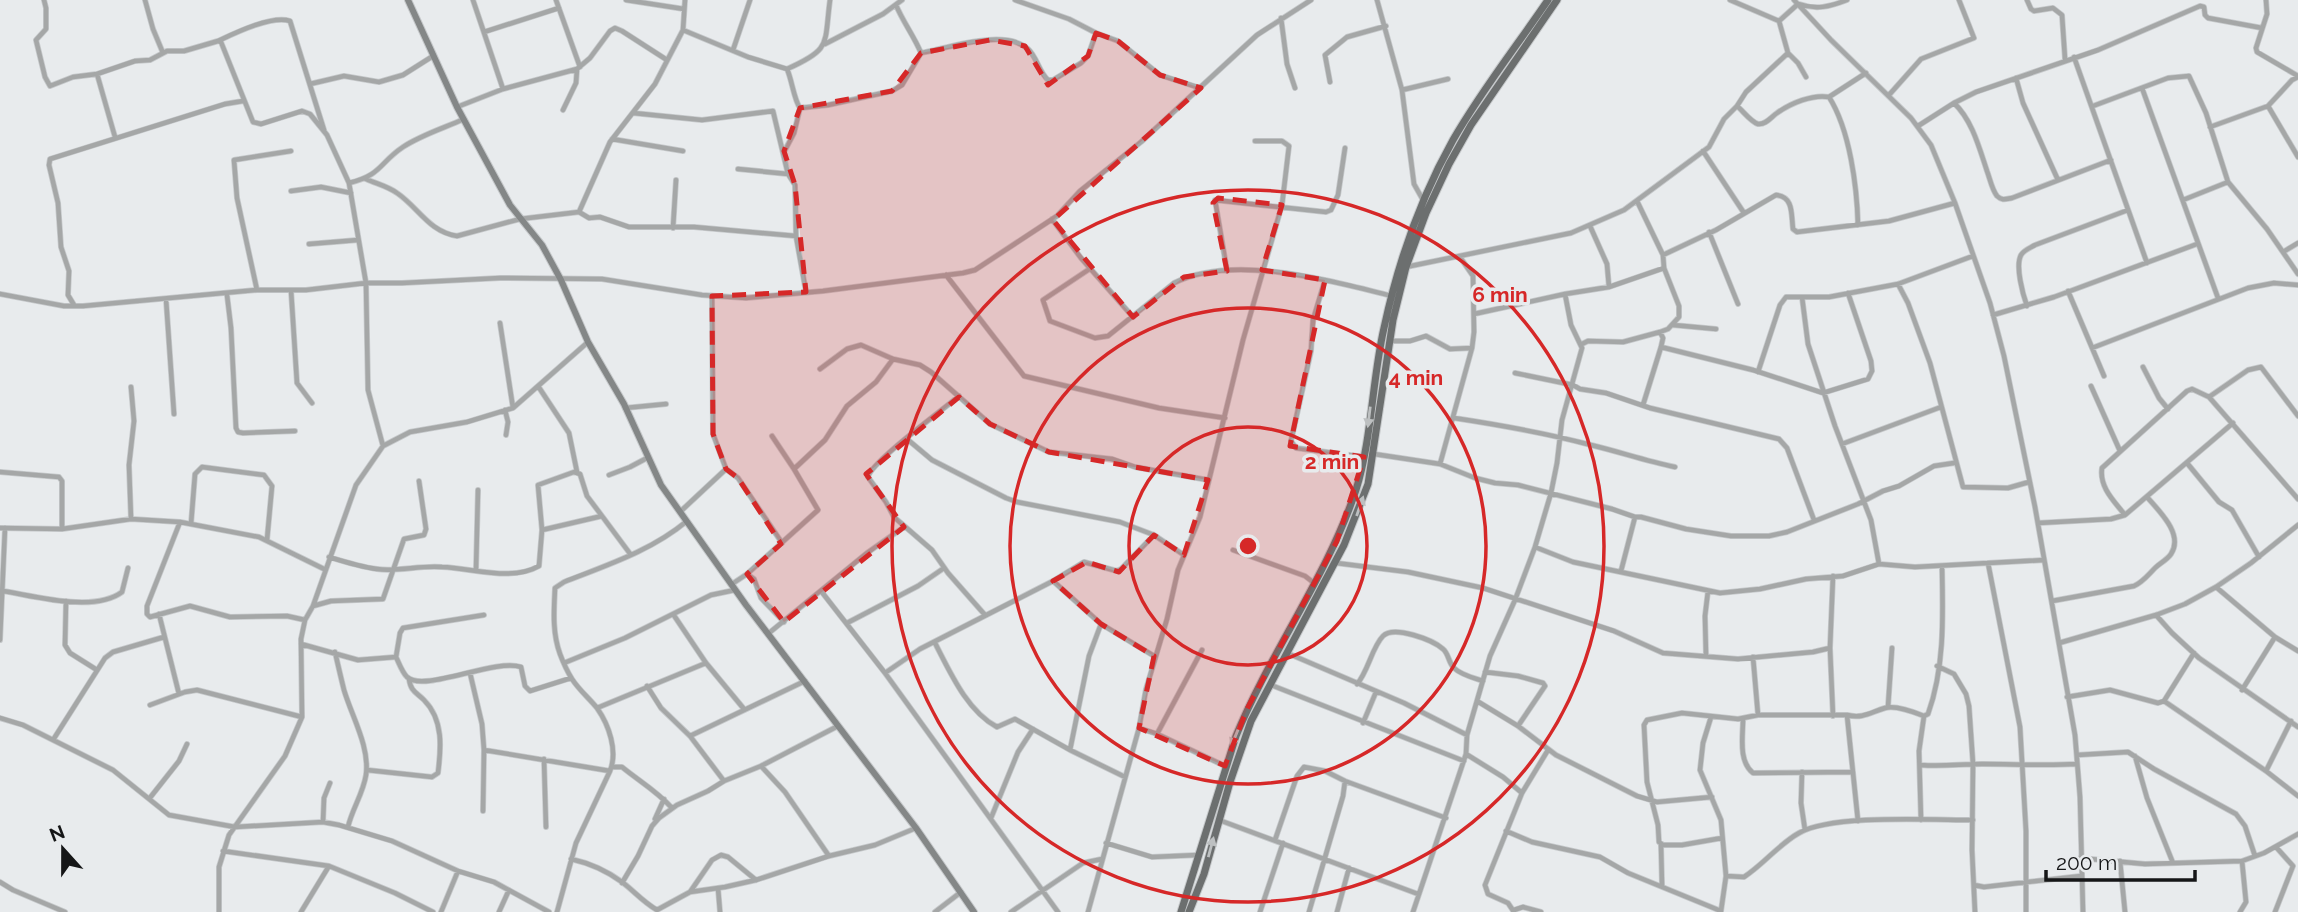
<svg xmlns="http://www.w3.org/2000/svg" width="2298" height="912" viewBox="0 0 2298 912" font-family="Raleway,sans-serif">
	<rect width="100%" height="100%" fill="#e8ebed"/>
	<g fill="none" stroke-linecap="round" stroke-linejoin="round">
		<defs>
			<path id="street" d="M44,0L46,8V29L36,40L45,77L50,86L73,77L97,74L135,61L150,60L167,51H184L218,41L221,42L253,122L261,124L302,111L310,114L327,135L349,183L366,283L368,390L383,446
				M145,0L153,29L163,53
				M473,0L503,89
				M556,0L580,67
				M626,0L684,9
				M1015,0L1069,19L1096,33
				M1377,0L1402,90L1414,184L1423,200
				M1730,0L1779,21
				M1794,0L1831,40L1911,118L1931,145L1955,203L1990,303L2004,356L2035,507L2075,735L2080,797L2083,912
				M2027,0L2031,9L2034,11L2053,8L2062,15L2065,59
				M2266,0L2267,14L2256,48L2257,52L2298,76
				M1799,4C1816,10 1829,7 1847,0
				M896,5C903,22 914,36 921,53
				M1281,18L1287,64L1295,88
				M683,30L748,57L787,69C792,80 794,100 800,108L794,133L785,150
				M484,32L559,8
				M218,41C235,33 272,15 290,21L324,130
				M825,44L883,14L902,0
				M733,50L750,0
				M1788,53L1798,63L1806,77
				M2074,57L2147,263
				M787,69C832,49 824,45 830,0
				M97,74L115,137
				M2016,78L2023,103L2058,180
				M1330,82L1325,55L1347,37L1386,26
				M310,84L344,76L379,82L403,75L433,56
				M2142,88L2218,298
				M1402,90L1448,79
				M1889,95L1921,59L1974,38L1959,0
				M1829,97L1866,73
				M1954,103C1972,120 1979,147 1987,171C1990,179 1992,190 1997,196C2002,201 2006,199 2012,198L2111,160
				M1737,106C1743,111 1751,122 1758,124C1766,125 1771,117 1777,113C1791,103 1813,94 1829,97C1850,130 1857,187 1858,225
				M2093,106L2168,78L2189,76L2206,113L2228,182L2267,229L2298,274
				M2268,106L2298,157
				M457,107L503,89L577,69L590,58L610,31L615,28L622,31L667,60
				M800,108L828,105L892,91L902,85L921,53C948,48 1005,28 1028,49C1037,57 1039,72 1048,80H1053L1081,63L1088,56L1096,33L1118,41L1160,75L1200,88
				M563,110L576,83L577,69
				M633,113L702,120L773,111L788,174L795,185L796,236L806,292
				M1918,126L1954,103L1976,92L2098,50L2200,6L2204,7L2205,15L2208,18L2262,28
				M2210,127L2268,106L2292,80L2298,77
				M612,139L683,151
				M1703,151L1744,213
				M738,169L788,174
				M366,179C377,184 387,186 397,193C418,207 429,232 457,236L520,219L579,212L610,142L655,84L683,30L685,0
				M349,183C382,175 379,163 403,147C421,135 444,128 464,119
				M291,191L321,187L351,193
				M2183,200L2228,182
				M579,212L589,218L600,217L629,227H694L796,236
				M1052,219L1081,258L1133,317
				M1590,226L1607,264L1609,287
				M673,228L676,180
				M1709,232L1738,304
				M309,244L358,240
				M2283,252L2298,243
				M1663,255L1716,230L1776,195C1794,197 1791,214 1793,229L1797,232L1889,221L1955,203
				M1406,267L1571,233L1624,210L1709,147L1724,119L1737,106L1746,92L1788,53L1779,21L1798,4
				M1091,268L1043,300L1050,321L1095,338L1108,336L1174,283C1233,253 1331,281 1392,296
				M1227,271L1215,200L1326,212L1331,210L1338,195L1345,148
				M946,275L1024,376L1159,408L1225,418
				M1325,280L1313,320L1311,351L1291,441L1296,448L1364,457
				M1898,284L1908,303L1930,363L1963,487L2008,488L2029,482
				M257,290L237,198L234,160L291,151
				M291,290L297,383L312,403
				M2068,291L2104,376
				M0,294L64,306H83L257,290H306L366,283H402L500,278L602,279L702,295L746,298L823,291L963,273L975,270L1057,216L1080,191L1141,142L1257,35L1311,0
				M227,295L231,328L236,428L238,432L243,433L295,431
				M712,296L713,434L726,469L738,478L782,543
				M1802,297L1808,344L1835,426L1871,520L1879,564
				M166,299L174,414
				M74,305L68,295L69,271L61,247L58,203L49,165L50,159L225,104L243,101
				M2027,306C2023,295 2015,266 2021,255C2024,250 2030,248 2035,245L2128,210
				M1474,314L1565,294L1609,287L1664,268
				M1993,315L2054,297L2197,244
				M500,323L513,408
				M1673,325L1716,329
				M1390,341H1410L1426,336L1450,349L1472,348
				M1582,344L1588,341L1623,342L1660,332L1668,329L1679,317V306L1664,268L1663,255L1637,201
				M1661,347L1753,370L1823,393L1868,379L1872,371L1871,361L1848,293
				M2092,348L2248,288L2274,283L2298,285
				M2143,367L2159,398L2168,409
				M820,369L847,349L861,345L893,359L920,365L931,372L990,424L1049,452L1112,459L1135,467L1208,480
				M1758,372L1780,305L1786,297H1829L1898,284L1973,256
				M1515,373L1573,385L1580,389L1606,393L1650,408L1779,439L1787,448L1814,520
				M538,386L569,433L577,472
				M2091,386L2120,451
				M959,396C943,410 871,462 868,477L886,502L894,517L932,550L948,573L985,615
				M2209,397L2248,370L2261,367L2298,416
				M1643,405L1661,347L1663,338L1660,332
				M625,408L666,404
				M505,410L508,422L506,435
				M1454,418C1500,425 1546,433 1591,445C1620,452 1646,461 1675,467
				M772,436L794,469
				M907,439L932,460L1006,498L1017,502L1120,522L1154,535L1184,555
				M1842,444L1941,407
				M1374,454L1440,464L1475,478L1495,483L1518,485L1612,509L1635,517H1641L1686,529L1731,536H1769L1787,532L1858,504L1883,491L1899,486L1934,466L1954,463
				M2187,463L2219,502L2232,510L2259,557
				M1440,464L1472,348L1474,332L1473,276L1460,257
				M0,472L59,477L62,481V529
				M609,475L630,467L647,458
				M681,511L726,469
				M2125,515C2114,501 2099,487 2102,468L2187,391L2192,389L2209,397L2298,499
				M131,519L129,465L134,421L131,387
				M180,522L147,606V614L150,617L190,606L230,617L287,616L305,620
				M2038,523L2111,519L2125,515L2233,423
				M191,524L195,474L202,467L264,475L272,486L267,540
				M0,528L62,529L131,519L180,522L259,537L324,569
				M542,530L538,485L574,472L580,474L587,496L602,516
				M1535,547L1573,562L1720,593L1760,589L1806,579L1843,576L1879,564L1915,567L2044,560
				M1233,550L1305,576L1314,583
				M329,557C345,562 361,567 377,569C398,572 420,565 442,567C473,568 511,582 539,566L542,530L602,516L631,555
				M1336,563L1408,572L1483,588L1614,631L1663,653L1738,659L1813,652L1830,648
				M1988,563L2020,727L2026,831V912
				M476,570L478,490
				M1621,571L1635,517
				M747,574L754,579L761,598L784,622
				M1833,576L1830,648L1833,716
				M1053,581L1101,624L1154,656
				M732,584L747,574L818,510L794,469L825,440L847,406L876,382L893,359
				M2216,587L2275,637L2298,651
				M3,591C35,596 94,613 122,592L128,568
				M821,591L885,673L1058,912
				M66,601L65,645L70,653L97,670
				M2052,601L2134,586C2143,582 2148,575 2155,568C2160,563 2167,560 2171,554C2184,534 2159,511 2147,497
				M313,606L331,601L383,599L404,539L424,535L426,529L419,481
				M159,614L179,694
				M673,614L706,663L744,709
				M2156,615L2172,633L2199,658L2298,727
				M847,623L918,586L944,568
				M769,633L867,553L904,527
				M0,640L5,528
				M935,643C950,672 967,711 997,727L1015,719L1070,750L1125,777
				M2059,643L2156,615L2185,604L2216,587L2251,563L2298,525
				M301,644L358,660L396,657C399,663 402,672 407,677C424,693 494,658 521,667L525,686L530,691L571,678
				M335,652C338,665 341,678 344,690C352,717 370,747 366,775C363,794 352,809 348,827
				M1287,653L1404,703L1467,735
				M1706,656L1705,616L1708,591
				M396,657L400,633L403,628L484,615
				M1753,657L1758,715
				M564,663L625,638L711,595L735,590
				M1937,666L1954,674L1966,694L1969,706L1973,764L1972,850L1975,912
				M1485,672L1518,676L1543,683L1545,686L1518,726
				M470,673L482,724L484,750L610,771
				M885,673L920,649L1053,581L1084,562L1117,571L1121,569L1154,535
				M1357,684C1368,672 1372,647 1383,636C1394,625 1433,640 1443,649C1449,654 1448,662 1454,668C1461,675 1474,678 1483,681
				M1271,685L1464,761
				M647,686L661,708L690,736L724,781
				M2242,690L2275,637
				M2067,697L2110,690L2158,703L2164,701L2266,771L2298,796
				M1477,701L1518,726L1556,755L1637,796L1657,802L1712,797
				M2164,701L2194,653
				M150,705L185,692L197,690L302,717
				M1888,707L1892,648
				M597,708L706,663
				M1847,715L1858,821
				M1711,717L1703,743L1700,770L1721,820L1726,876L1721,911
				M0,718L23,725L113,770L169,815L235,827L323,822L339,825L392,841L458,871L494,882L549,912
				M1743,719C1743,736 1738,761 1753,773L1852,772
				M1363,723L1376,692
				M1139,728L1157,734L1225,766
				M1157,734L1202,650
				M690,736L805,681
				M53,740L105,658L113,652L164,637
				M1070,750L1089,656L1101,624
				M1466,754L1503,777L1522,793L1485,885L1488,894L1508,903L1514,912
				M2077,755L2128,752L2154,769L2236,814L2245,826L2255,856
				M2135,756L2147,798L2173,863
				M544,759L546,827
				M1921,765C1942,767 1961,764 1982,764C2014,764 2045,766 2077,764
				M761,766L785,792L829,856
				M612,767H622C639,781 657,791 672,808
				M367,770L432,777L438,773C441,749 444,720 424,700C416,692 411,692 409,679
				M2266,771L2291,721
				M1802,772L1801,803L1805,830
				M1522,793L1548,750
				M149,799L179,761L187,744
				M483,811L484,750
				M991,818L1018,752L1033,729
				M655,819L664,799
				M1219,820L1418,894
				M1921,820L1919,751L1924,716L1928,714C1945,667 1943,615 1942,566
				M323,822L324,798L330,783
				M1506,831L1532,842L1600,857L1628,873L1721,911
				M1722,838L1682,845H1663L1659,842L1658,825L1647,782L1644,725L1647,720L1682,713L1738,719L1758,715H1847C1863,719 1871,712 1885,708C1895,705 1914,712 1924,716
				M1275,840L1297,776L1304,767L1325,771L1345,781L1446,818
				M1106,843L1152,857L1198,855
				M1661,845L1662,885
				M223,851L329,866
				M2080,858L2145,864L2242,861L2264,853L2298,834
				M571,859C589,863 607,871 622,882C634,891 643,902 657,910L690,892L725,887L756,880L829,856L875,845L916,828
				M2120,861L2125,912
				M1726,876L1744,877C1764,864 1779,844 1799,833C1832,814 1932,820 1973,820
				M0,882L13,890L65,912
				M622,883L638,856L652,826L659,818L677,805L708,791L724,781L761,766L838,726
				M1974,885L1984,887L2081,876
				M718,888L720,912
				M690,892L712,860L721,855L728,857L756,880
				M1514,910L1523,907L1541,912
				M219,912V867L229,835L285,756L302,717L301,639L305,620L313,606L356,485L383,446L410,432L467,422L513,408L588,342
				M301,912L329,866L395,893L433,912
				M441,912L458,871
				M499,912L509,890
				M557,912L576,843L610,771C618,751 609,725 597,708C589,698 579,690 572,679C567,671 563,662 560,654C552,632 554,610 555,588L564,582C607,565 651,551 687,521
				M935,912L961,892
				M1011,912L1083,863L1102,859
				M1088,912L1139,728L1146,689L1167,619L1178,570L1200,517L1243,340L1282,205L1289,146L1282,141H1255
				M1260,912L1283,843
				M1309,912L1343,796L1345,781
				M1337,912L1349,868
				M1413,912L1466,754L1467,735L1490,656L1515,600L1535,547L1551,493L1557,463L1562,420L1582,348L1571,325L1565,294
				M2240,912L2246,902L2242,861
				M2275,912L2293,866L2276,847"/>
			<path id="secondary" d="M408,0L457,107L510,205L542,245L561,280L588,342L624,404L661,485L746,605L916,828L974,912"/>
			<path id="primary" d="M1181,912L1236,736C1271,651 1327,577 1356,490C1372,439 1372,380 1384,328C1398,263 1420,199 1453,140C1481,91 1516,47 1548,0
				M1189,912L1204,874L1230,782L1251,721L1344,545L1368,484L1393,320L1406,267L1426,213L1449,164L1471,125L1557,0"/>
		</defs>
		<use href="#street" stroke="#c6c9cb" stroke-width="6"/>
		<use href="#secondary" stroke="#c6c9cb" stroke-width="8"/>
		<use href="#primary" stroke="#c6c9cb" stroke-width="9"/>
		<use href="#street" stroke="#a5a7a7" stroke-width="4.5"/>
		<use href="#secondary" stroke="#848787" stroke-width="6"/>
		<use href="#primary" stroke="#6c6f6f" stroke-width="7"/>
	</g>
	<defs><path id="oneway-solid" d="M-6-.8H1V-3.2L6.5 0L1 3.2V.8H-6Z" transform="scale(1.75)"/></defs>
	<g fill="#bdc0c1">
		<use href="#oneway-solid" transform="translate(1369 417) rotate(97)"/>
		<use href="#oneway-solid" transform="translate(1360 506) rotate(-71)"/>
		<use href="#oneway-solid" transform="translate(1235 737) rotate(112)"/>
		<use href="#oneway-solid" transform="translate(1211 847) rotate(-75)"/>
	</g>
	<path fill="#d62828" fill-opacity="0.2" stroke="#d62828" stroke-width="5" stroke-dasharray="14 9" stroke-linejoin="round" d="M1096,33L1118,41L1160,75L1201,88L1053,220L1133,317L1184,277L1227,271L1213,203L1218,198L1282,205L1262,270L1325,280L1290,446L1364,457L1337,541L1247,709L1225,766L1139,728L1154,656L1101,624L1053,581L1087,562L1119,572L1154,535L1184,555L1208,480L1049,452L990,424L959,397L866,474L904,527L784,622L747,574L781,544L738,478L726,469L713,434L712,296L806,292L795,185L784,151L800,108L892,91L921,53L990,40L1025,46L1048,85L1088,56Z"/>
	<g fill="none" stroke="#d62828" stroke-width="3.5">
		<circle cx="1248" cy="546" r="119"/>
		<circle cx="1248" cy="546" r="238"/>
		<circle cx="1248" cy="546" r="356"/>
	</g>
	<circle cx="1248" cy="546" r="10" fill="#d62828" stroke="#e8ebed" stroke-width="3.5"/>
	<g font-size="21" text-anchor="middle" font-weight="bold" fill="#d62828" stroke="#e8ebed" stroke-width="7" stroke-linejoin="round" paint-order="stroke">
		<text x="1500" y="302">6 min</text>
		<text x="1416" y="385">4 min</text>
		<text x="1332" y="469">2 min</text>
	</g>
	<g transform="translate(63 849) rotate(339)" stroke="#e8ebed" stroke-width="5" paint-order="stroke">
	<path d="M0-5L12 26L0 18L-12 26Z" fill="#151617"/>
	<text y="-10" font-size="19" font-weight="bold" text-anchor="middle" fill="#151617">N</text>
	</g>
	<path d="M2046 870v10h149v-10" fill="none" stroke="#151617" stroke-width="3.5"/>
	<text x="2056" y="870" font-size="21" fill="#151617" stroke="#e8ebed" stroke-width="5" paint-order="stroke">200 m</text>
</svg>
